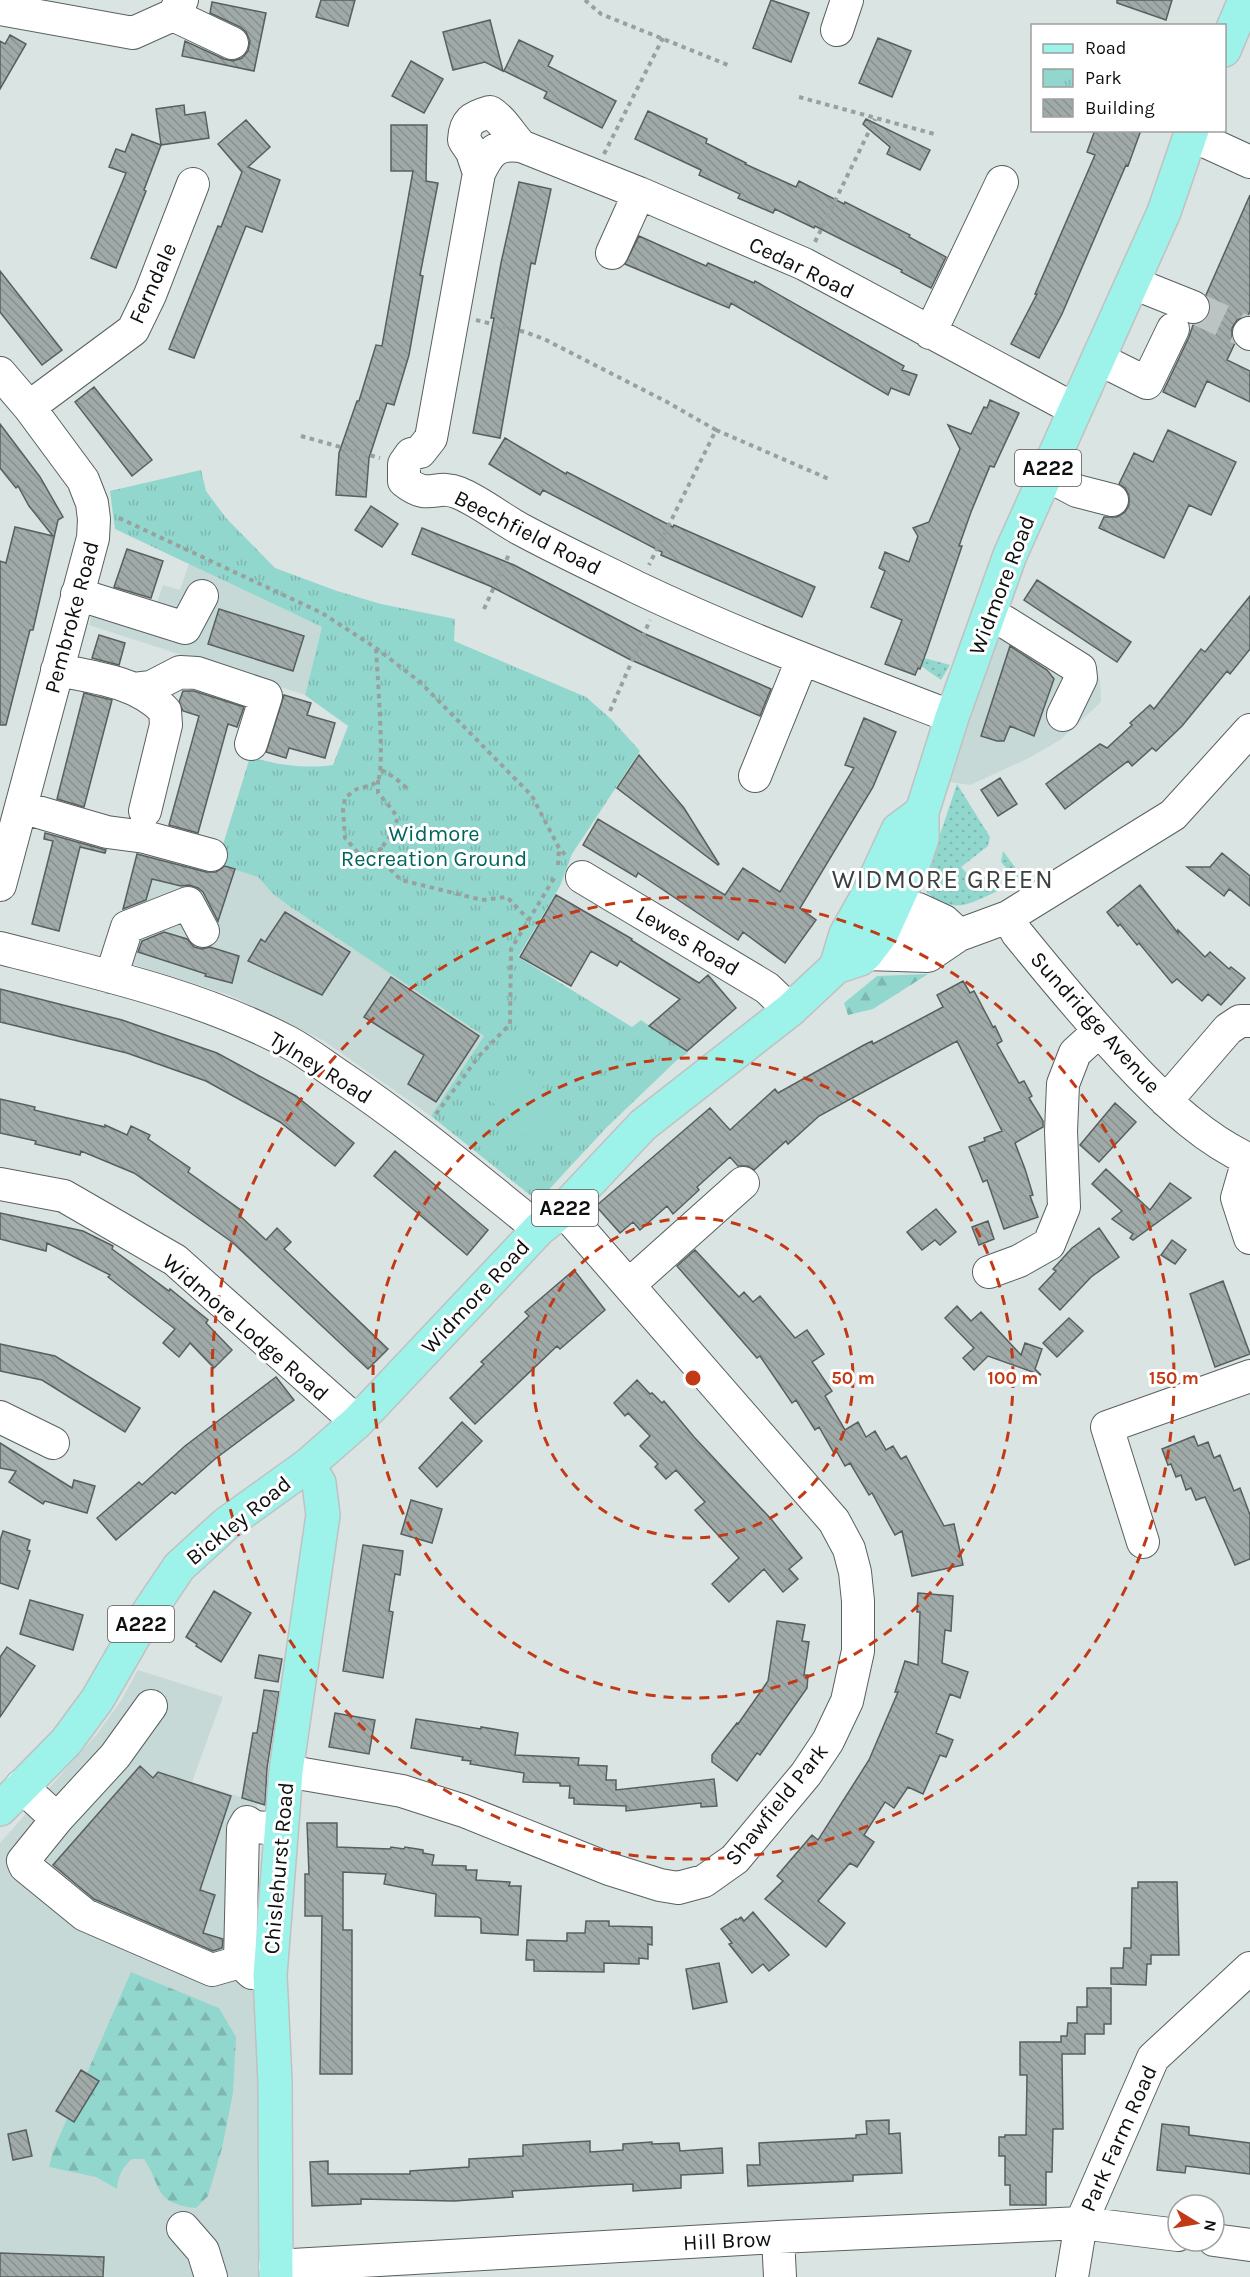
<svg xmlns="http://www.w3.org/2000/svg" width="1250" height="2277" viewBox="0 0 1250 2277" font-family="Karla,sans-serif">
	<defs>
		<pattern id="grass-dots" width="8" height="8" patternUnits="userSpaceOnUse" patternTransform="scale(1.5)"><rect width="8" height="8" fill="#92d7cd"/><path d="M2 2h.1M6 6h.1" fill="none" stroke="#7db7af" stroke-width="1.8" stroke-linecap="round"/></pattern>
		<pattern id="forest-firs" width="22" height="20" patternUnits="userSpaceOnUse" patternTransform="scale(1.5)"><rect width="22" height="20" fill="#92d7cd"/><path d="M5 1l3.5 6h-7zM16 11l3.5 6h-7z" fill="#7db7af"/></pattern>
		<pattern id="park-tufts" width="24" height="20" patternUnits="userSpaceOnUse" patternTransform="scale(1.5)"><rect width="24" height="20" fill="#92d7cd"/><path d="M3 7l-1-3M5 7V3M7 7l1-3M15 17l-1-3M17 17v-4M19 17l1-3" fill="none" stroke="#7db7af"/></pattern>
		<pattern id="building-back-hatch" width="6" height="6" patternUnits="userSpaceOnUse" patternTransform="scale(1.5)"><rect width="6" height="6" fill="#a0aaa8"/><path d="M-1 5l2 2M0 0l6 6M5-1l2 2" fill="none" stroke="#89918f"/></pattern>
	</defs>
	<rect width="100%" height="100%" fill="#dae4e2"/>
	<path fill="#c6d9d6" d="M189,564L322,627L305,695L89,625L99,587L156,605L163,585L180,590Z
		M999,631L1095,670L1100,681L1101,702L1060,740L1027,759L970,785L950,782L973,707Z
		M140,844L253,874L258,877L273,894L289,906L484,1036L431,1116L324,1041L282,1020L229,995L110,957Z
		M138,1670L223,1697L192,1782L257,1802L253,1996L261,2040V2277H0V1843L97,1734L121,1701Z"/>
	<path fill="url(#grass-dots)" d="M924,658L950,665L941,680L921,666Z
		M957,784L990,837L988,846L961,867L974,881L986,877L1000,890C968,904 957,915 927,893L925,879Z
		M1003,851L1020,874L1022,879L1019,883L1001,862Z"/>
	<path fill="url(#forest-firs)" d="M928,974L873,1009L848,1015L844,1003L877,976Z
		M131,1972L219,2008L236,2037L233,2093L222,2148L208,2196L196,2208C153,2203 163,2188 144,2159H132C122,2168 118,2176 117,2189L96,2177L49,2167L53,2151Z"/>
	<path fill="url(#park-tufts)" d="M201,470L206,491L226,518L275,568L337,591L381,604L455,619L454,641L586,697L612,720L640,751L572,854L560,886L518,957L632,1027L641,1020L688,1053L677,1060L606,1128L542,1197L530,1195L431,1116L484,1036L289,906L273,894L258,877L217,864L250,757C278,765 303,769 333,765L348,726L305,695L322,627L115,529L110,491Z"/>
	<path fill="#92d7cd" d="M517,1062L566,1109L533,1142L485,1095Z"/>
	<path fill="url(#building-back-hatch)" stroke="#58605f" stroke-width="1.5" d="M321,0H355L348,26L316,17Z
		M771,0L809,13L791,62L753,48Z
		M1117,0H1172L1166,20L1117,3Z
		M212,2L266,13L254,71L182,56L185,41L224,59L233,61L242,58L248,51L250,41L246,32L240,27L210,13Z
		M490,20L503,71L485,62L453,70L443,32Z
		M10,35L26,44L0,89V41L5,44Z
		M878,38L911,51L892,97L859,83Z
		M519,40L553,56L548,66L616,101L602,128L544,98L547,92L504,71Z
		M411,61L443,79L424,113L392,96Z
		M184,105L185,115L205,112L209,138L161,145L144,190L146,191L116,268L91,258L126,173L109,167L116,149L125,152L132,134L161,145L156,109Z
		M648,111L707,139L706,143L746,163L745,164L796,187L799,181L844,204L845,202L910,235L909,237L946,257L931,288L901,272L902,270L815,226L814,228L775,209L773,213L738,198L740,194L699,175L701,170L635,139Z
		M866,119L930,150L920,170L887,154L890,147L863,124Z
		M246,120L270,147L248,167L280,180L262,232L246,226L194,358L169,349L218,226L221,227L242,172L218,144Z
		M391,125H427L426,181L438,183L420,275L423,276L409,355L394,405L387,403L369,458L366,497L336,495L339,453L357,401H359L376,345L382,346L413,171H391Z
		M1095,130H1141L1128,166L1126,165L1062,314L1039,358L1011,344L1037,294H1035L1095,155L1087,152Z
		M519,182L551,189L535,264L531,263L500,438L473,433L494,318H491L501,263Z
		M1250,195V311L1248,316L1237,320L1232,328V337L1235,343L1227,360L1250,371V402L1207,381L1195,407L1163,392L1189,337L1193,325L1204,321L1209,314L1211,305L1206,295Z
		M639,236L706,266L708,263L754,283L755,281L904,366L902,370L917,375L909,395L891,388L888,395L731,303L729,308L625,264Z
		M0,271L62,350L42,365L0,312Z
		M94,387L152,460L132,476L75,402Z
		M990,400L1019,413L994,467L990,466L971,512L959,546H962L927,650L920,669L918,668L915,675L885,664L902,620L871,607L885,571L879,568L885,552L909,562L918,536L913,528L929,522L960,449L948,425L971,434L984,407L987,408Z
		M0,424L40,477L63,517L58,520L33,630H30L6,725H0V561L6,563L15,527L53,536L29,506L18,486L16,488L0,468Z
		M1168,430L1236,462L1211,515L1189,505L1164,558L1099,528L1104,517H1117L1125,512L1129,505V495L1125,488L1119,484L1134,453L1153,462Z
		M505,438L566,474L567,472L673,527L674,525L815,587L802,617L661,555L662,552L543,490L540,495L489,464Z
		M371,506L398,524L382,547L355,530Z
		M422,528L514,565L643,633L771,689L760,716L629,659L490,586L412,554Z
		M127,549L163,561L151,598L114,587Z
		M1037,580L1131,642L1117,662L1024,600Z
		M1250,596V649L1230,674L1227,671L1182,726L1156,751L1152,748L1132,766L1128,761L1065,809L1046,784L1100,744L1107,748L1132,725L1130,723L1150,705L1154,709L1201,649L1205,652Z
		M219,609L304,636L293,671L208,644Z
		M99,635L125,643L119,665L92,658Z
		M1010,646L1047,670L1054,679L1034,736L1010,726L1004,741H997L981,736Z
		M183,691H194L244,707L237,727L228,724L198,833L169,825L199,716L183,711L179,702Z
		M84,693L112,700L84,807L57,799Z
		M284,695L311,703L307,715L335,723L325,758L289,748L286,758L266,752Z
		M864,718L896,732L873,787L800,908L816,920L785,963L743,932L738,940L638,873L636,877L583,845L598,819L725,895L743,868L780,892L854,768L845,765Z
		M639,755L684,808L719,864L718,865L617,788Z
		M1000,778L1017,804L998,816L981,790Z
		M45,833L106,850L105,853L80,847L59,931L32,924L53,841L44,839Z
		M1222,853L1250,876V906L1229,889L1224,896L1187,867H1210Z
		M137,854L206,872H216L225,866L235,869L218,921L203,892L198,888L189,885L181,886L152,879L146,900L123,909Z
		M1140,885L1178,933V930L1205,957L1210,952L1229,969L1231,967L1245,978L1221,1005L1208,994L1202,1001L1177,979L1172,983L1139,943L1137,945L1120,924L1118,926L1107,912Z
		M556,895L632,939L631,940L699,983L708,975L736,1008L687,1051L649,1026L680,999L620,961L617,966L591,951L571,986L520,957Z
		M285,912L350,952L322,995L248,961L261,939L265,942Z
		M164,932L187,939L194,947L202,949L210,947L239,956L232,983L205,976L206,974L138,952L142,941Z
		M391,977L479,1036L436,1102L408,1084L424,1055L364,1017Z
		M963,981L970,993L974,991L993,1027L995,1026L1002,1041L997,1044L1019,1083L1024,1081L1032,1096L1029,1098L1043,1121V1127L1015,1143L1025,1169L1033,1195L1030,1196L1038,1217L1004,1229L987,1180L983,1182L969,1147L985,1141L984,1138L1002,1131L957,1041L819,1116L788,1144L786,1141L754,1170L748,1166H738L730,1157L697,1187L699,1190L673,1214L667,1206L640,1230L633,1222L620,1233L596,1206L710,1108L730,1130L775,1089L778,1093L864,1045L872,1041L873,1044L943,1007L937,995Z
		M0,989L122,1020L217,1053L296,1096L354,1143L335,1166L280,1122L206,1081L127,1053L0,1022Z
		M0,1099L35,1107L34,1110L105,1127V1125L127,1135L131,1126L150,1135L148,1139L190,1168L188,1172L242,1211L239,1215L266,1240L277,1228L291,1242L284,1249L388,1349L368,1369L232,1242L134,1173L81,1151L80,1155L35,1144L36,1141L0,1133Z
		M1115,1103L1136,1122L1099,1162L1080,1145Z
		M395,1151L488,1230L467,1255L374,1176Z
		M1106,1169L1150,1210L1170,1183L1191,1198L1133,1240L1130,1238L1133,1234L1112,1219L1122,1211L1092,1184Z
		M936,1209L956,1232L940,1245L935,1240L922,1250L907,1232Z
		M0,1213L83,1231L113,1246L112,1249L169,1291L170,1289L208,1320L206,1323L232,1350L214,1368L190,1343L179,1357L163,1343L175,1329L108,1277L110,1275L47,1243L46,1251L0,1239Z
		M988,1221L994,1239L979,1245L972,1227Z
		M1099,1228L1119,1257L1091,1277L1060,1310L1039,1289L1056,1271L1053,1269L1072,1248Z
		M1172,1240L1186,1250L1175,1264L1161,1255Z
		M695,1250L739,1297L744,1292L753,1302L760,1296L795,1338L807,1330L824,1354L812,1362L832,1391L825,1396L845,1430L858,1422L866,1437L875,1431L886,1450L893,1446L901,1459L906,1456L944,1526L954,1524L963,1565L912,1576L902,1531L895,1535L872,1493L869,1495L850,1463L845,1466L837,1452L834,1453L819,1427L815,1430L796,1400L792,1403L760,1356L757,1358L677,1266Z
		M574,1270L605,1310L560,1349L557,1346L475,1424L450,1398L484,1364L481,1362L529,1316L525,1312Z
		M1223,1281L1250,1354L1215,1367L1190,1294Z
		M957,1306L971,1321L981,1312L1021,1355L1025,1343L1042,1349L1035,1369L1041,1375L988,1356L974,1370L963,1358L974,1348L945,1318Z
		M1069,1318L1083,1331L1057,1357L1043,1343Z
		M0,1344L55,1356L140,1408L125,1432L42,1380L0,1371Z
		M276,1377L294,1400L215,1459L175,1494L172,1492L116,1540L97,1518L139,1482L142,1485L185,1446Z
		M637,1380L650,1394L652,1393L662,1403L664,1401L694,1437L771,1519L802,1558L789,1569L798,1579L783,1592L764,1569L729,1602L712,1584L739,1558L695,1510L705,1502L676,1470L666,1479L655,1467L658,1464L640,1446L650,1436L628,1413L625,1416L614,1403Z
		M462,1422L482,1441L437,1487L419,1468Z
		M1194,1436L1198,1446L1208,1442L1214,1458L1220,1455L1234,1491L1240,1488L1250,1515V1559L1235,1565L1205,1497L1196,1500L1191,1488L1186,1490L1181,1475L1176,1477L1171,1464L1168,1465L1162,1449Z
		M0,1443L72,1488L74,1480L95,1486L87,1513L45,1501L43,1504L9,1482L16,1471L0,1468Z
		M411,1500L442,1509L432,1543L401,1534Z
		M3,1531L30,1540L27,1550L30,1551L18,1589L0,1583V1540Z
		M363,1545L403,1551L400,1575L395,1574L389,1611L393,1612L383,1678L343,1671Z
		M214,1591L251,1613L221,1662L196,1646L197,1644L186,1637Z
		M918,1593L953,1596L951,1631L945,1630L942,1663L968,1672L960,1698L950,1694L936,1733L953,1740L946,1757L940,1755L923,1794L908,1787L894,1808L885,1802L864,1835L874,1842L857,1867L850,1863L818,1901L845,1923L826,1947L765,1899L783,1881L777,1876L812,1835L818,1840L869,1760L898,1692H895L905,1661L918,1665L920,1612H917Z
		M30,1600L83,1615L73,1650L20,1634Z
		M777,1621L805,1625L802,1641L809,1642L804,1675H808L807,1688L760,1755L757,1753L737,1781L712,1762V1755L737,1723L738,1724L768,1681Z
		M7,1647L35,1666L0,1717V1657Z
		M259,1655L282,1659L278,1682L255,1678Z
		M264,1690L279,1692L267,1768L265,1805L242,1798L253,1733H257Z
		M335,1713L375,1720L369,1754L329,1747Z
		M416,1719L481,1729V1727L518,1733L515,1755L579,1758L578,1765L607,1766L606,1780H616V1790L714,1779L717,1806L701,1807V1803L626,1811V1806L574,1804V1798H569L570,1786H560V1783L523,1782L524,1773L470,1764L471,1761L462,1760L463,1757L411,1748Z
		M140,1766L153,1778L158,1772L231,1796L200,1890L215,1895L203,1933L223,1939L222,1948L213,1951L94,1899L53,1865Z
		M307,1823H337V1847L390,1849L391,1847L404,1849L405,1847L423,1850V1853L434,1855L432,1865L466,1866V1870H477L476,1880L510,1882L509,1886H521L518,1935L481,1933V1919L478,1917L435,1916L436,1894L384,1884L386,1874L343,1872V1930H352V2074H320L322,1916H305V1874H309Z
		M1138,1882H1177L1179,1955H1151V1964H1147L1146,1985L1111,1984V1968H1123L1124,1948H1131L1132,1888H1138Z
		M753,1912L789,1955L769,1971L763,1964L752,1973L729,1944L732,1943L721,1929L736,1919L737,1920L741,1917L744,1921Z
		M586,1921H609V1926L652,1927V1945L648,1944V1959L639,1958V1964L604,1963V1972L534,1971V1960H526L527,1940L567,1941V1933H585Z
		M719,1963L727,2002L693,2009L686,1969Z
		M1087,1988H1111V2024H1104V2034H1085V2054H1062L1063,2129H1053L1052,2172H1046V2205H1010V2185H1005V2156H999V2137H1005V2135H1026L1027,2075H1020V2042H1061V2036H1067L1068,2023H1077V2007H1087Z
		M81,2070L99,2081L74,2122L56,2111Z
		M889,2120V2134L900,2133L902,2173L853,2175V2181L748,2186L747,2165H760L759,2143L856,2138V2135L867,2134L866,2121Z
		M1162,2124L1189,2127V2135L1250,2143V2174L1186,2166L1185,2173L1157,2170Z
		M26,2130L32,2156L13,2160L8,2134Z
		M590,2141V2152L623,2150V2144L652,2142V2144L679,2143L680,2151L722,2148L723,2173L681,2175V2188L633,2191V2184L594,2186L512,2191L513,2197L454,2201L361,2199V2204L312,2206L310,2162L328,2161V2174H410V2171L469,2167V2159L523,2156V2145Z
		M0,2253L104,2257L103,2277H0Z"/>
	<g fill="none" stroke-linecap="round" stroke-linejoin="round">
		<path stroke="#bbc4c2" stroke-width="32" stroke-dasharray="32 16" stroke-linecap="butt" d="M1193,307L1249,333"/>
		<defs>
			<path id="minor" d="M0,9L133,33L173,15L182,0
				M173,15L232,43
				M837,30L847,0
				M1191,135L1250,162
				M479,173L472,152L464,140C465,121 472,117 490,112C503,120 510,134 521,146
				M612,253L639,193
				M1133,283L1193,307
				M930,333L1002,182
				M1249,333L1250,334
				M1099,359L1147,383L1173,329
				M0,373L29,407L83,480L92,503L94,519L93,538L0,885
				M29,407L133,330L150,295L193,184
				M1045,474L1077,491L1112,500
				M77,594L185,628L202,596
				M989,614L1005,622L1080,669L1081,678L1063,715
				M57,670C94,677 138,682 165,711L166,725L145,811
				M134,689L151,687L180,672L197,673L266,696L251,744
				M952,717C846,676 739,636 636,587C598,568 559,550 522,530C501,519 481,502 459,493C435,483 430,502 404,481V464L411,454L420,452L431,438L479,173C489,152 496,143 521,146L639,193L804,264L1074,409
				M755,776L802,660
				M21,807L107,832L145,837L211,855
				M582,877L767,988L790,1010
				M872,897L893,909H918L944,921L959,935
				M893,909L900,926L905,931L943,945
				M1008,917L1017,933C1056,981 1095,1028 1138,1073C1171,1107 1206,1140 1250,1160
				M0,948C97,973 198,995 288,1042C307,1052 324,1066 341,1077C410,1123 474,1177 539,1229
				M866,954L928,956L959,935L1008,917L1173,815L1250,730
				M111,977L127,927L188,903L203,931
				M1166,1101L1228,1029L1240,1021H1250
				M1248,1160L1237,1198L1250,1238
				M0,1184L64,1196L175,1260L357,1422
				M989,1272L1019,1261L1049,1244L1064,1207L1061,1131L1063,1084L1075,1053L1098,1032
				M630,1284L743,1183
				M0,1417L53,1443
				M1143,1542L1107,1427L1250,1376
				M286,1771L402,1791L464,1811L609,1869L660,1885L678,1888L704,1881L735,1859L806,1774L828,1741L847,1701L858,1651V1601L855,1572L849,1549L834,1521L563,1210
				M21,1786L57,1819L115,1756L151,1706
				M57,1819L23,1861L25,1866L85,1915L212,1970L240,1962
				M257,1973H252L240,1962L243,1829L247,1822L255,1827L280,1829
				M183,2228L203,2251L211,2277
				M778,2237L780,2277
				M1214,2240L1250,2245
				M275,2266L778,2237L1081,2223L1178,2235
				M1072,2277L1081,2223L1153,2058L1250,1968"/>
			<path id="major" d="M1224,50L1245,0
				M836,967L846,934L868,895L898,830L922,812
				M0,1809L66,1742L97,1700L142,1622L179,1567L226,1524L308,1465L357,1422L539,1229L563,1210L643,1125L790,1010L836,967L860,959L866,954L882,933L914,862L922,838V812L952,717L1010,555L1164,212L1192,130
				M276,2277L275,2081L270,1975L286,1771L323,1515L319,1483L308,1465"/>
		</defs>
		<use href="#minor" stroke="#596160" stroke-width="34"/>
		<use href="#major" stroke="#c0c1c0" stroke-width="36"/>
		<path stroke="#99a19f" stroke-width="4" stroke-dasharray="4.5 4.5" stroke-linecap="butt" d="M585,0L601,14L728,65
			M799,97L938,135
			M604,154L663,38
			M815,242L875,119
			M476,320L525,332L544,339L667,402L716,430L649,565
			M716,430L829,479
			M301,436L380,458
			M119,518L322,613L376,648L420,682L532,796L559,848L567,857
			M484,609L510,552
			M376,649C377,669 385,768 378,780C373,787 364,786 357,789C353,791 349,795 345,798L343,810L345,838L361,856L381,849V860L401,880L482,900L507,897L529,920
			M610,711L650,620
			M381,770L394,777L409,790
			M378,780V793C403,822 402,817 381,849
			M558,865L559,849
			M436,1114L479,1056L510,1024L511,949L556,875"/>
		<use href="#minor" stroke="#fff" stroke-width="32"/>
		<use href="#major" stroke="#9df3e9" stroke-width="33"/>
	</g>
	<g fill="none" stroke="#c23915" stroke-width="3" stroke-dasharray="10 8">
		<circle cx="693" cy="1378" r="160"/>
		<circle cx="693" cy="1378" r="320"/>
		<circle cx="693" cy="1378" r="481"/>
	</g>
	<g text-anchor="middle" stroke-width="6" stroke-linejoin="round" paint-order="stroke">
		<g fill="#fff" stroke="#555756" stroke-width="1.5">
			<rect x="1015" y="450" width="66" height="36" rx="4.5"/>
			<rect x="532" y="1190" width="66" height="36" rx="4.5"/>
			<rect x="108" y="1606" width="66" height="36" rx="4.5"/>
		</g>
		<g font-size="21" font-weight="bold" fill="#0c0f0e">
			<text x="1048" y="475">A222</text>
			<text x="565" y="1215">A222</text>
			<text x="141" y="1631">A222</text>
		</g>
		<g font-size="22" fill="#0c0f0e" stroke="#fff">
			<text transform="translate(802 267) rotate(26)" y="8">Cedar Road</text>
			<text transform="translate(152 283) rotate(-66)" y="8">Ferndale</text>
			<text transform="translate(528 532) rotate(27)" y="8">Beechfield Road</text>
			<text transform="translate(1001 585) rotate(-69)" y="8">Widmore Road</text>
			<text transform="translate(71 617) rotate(-75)" y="8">Pembroke Road</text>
			<text transform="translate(688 940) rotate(31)" y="8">Lewes Road</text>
			<text transform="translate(1096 1022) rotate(48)" y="8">Sundridge Avenue</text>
			<text transform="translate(321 1067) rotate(32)" y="8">Tylney Road</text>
			<text transform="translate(475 1296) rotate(-47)" y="8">Widmore Road</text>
			<text transform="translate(246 1327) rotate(41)" y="8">Widmore Lodge Road</text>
			<text transform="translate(238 1520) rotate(-39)" y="8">Bickley Road</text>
			<text transform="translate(776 1804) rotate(-51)" y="8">Shawfield Park</text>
			<text transform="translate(278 1868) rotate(-85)" y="8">Chislehurst Road</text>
			<text transform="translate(1118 2138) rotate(-66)" y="8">Park Farm Road</text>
			<text transform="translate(727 2240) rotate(-3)" y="8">Hill Brow</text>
		</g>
		<g font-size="22" fill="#00665d" stroke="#fff">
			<text x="434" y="841">Widmore<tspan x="434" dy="25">Recreation Ground</tspan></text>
		</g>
		<g font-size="26" letter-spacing="1.5" fill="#3a4140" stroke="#fff">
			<text x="943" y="888">WIDMORE GREEN</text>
		</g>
	</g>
	<circle cx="693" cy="1378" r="9" fill="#c23915" stroke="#fff" stroke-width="3"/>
	<g font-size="18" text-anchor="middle" font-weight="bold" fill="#c23915" stroke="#fff" stroke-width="6" stroke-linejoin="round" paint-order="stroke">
		<text x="853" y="1384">50 m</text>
		<text x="1013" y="1384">100 m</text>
		<text x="1174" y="1384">150 m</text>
	</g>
	<rect x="1031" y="24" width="195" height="108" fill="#ffffff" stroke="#9e9f9f" stroke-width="1.5"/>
	<rect x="1043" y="44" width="30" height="9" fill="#9df3e9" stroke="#9e9f9f" stroke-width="1.5"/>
	<text x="1085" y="54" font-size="18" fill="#0c0f0e">Road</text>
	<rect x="1043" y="69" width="30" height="18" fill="url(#park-tufts)" stroke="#9e9f9f" stroke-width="1.5"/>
	<text x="1085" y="84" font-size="18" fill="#0c0f0e">Park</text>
	<rect x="1043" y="99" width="30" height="18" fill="url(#building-back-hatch)" stroke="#9e9f9f" stroke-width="1.5"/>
	<text x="1085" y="114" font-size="18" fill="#0c0f0e">Building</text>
	<g transform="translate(1196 2223) rotate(101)"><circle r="28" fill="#ffffff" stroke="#9e9f9f" stroke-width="1.5"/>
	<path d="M0-4.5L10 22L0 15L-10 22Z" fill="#c23915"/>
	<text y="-9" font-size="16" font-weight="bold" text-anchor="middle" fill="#0c0f0e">N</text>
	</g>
</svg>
